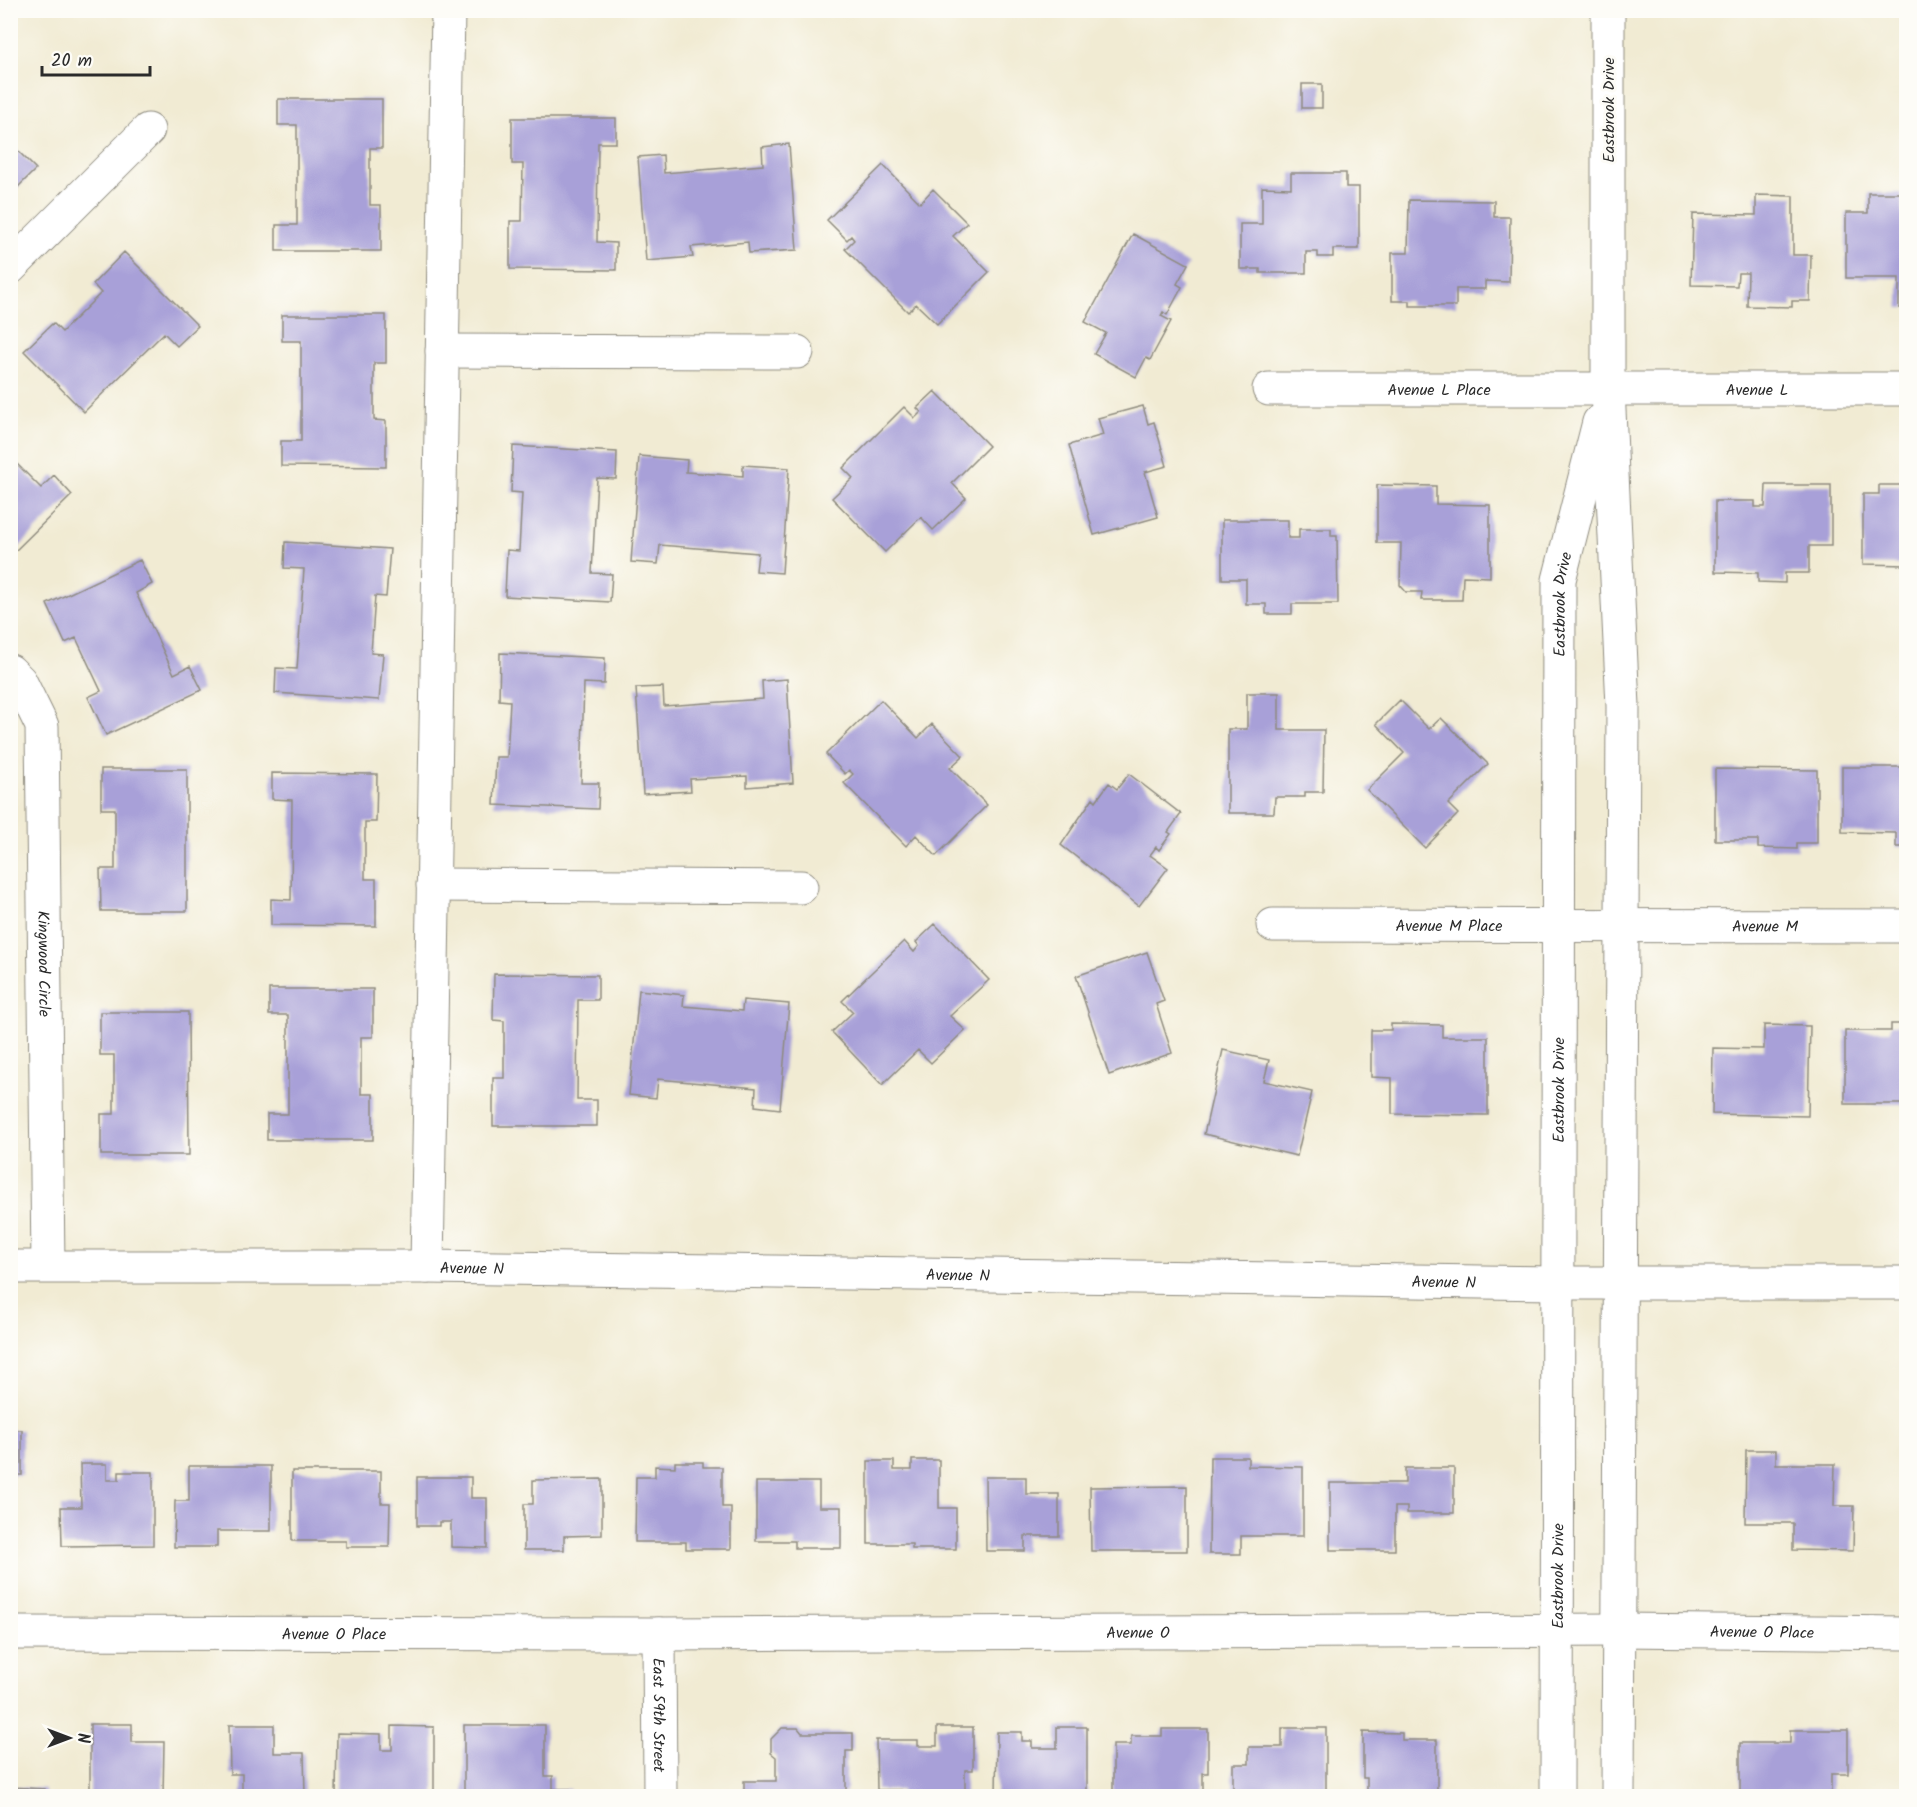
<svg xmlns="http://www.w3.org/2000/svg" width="1917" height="1807" viewBox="0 0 1917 1807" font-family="Kalam,sans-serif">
	<rect width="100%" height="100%" fill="#fdfcf7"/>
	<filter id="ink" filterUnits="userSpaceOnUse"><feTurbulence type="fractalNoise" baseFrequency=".0167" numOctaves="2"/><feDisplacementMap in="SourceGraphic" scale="12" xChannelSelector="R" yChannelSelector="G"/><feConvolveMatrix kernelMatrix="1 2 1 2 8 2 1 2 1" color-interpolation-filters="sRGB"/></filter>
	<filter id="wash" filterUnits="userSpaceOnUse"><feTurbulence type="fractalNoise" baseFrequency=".008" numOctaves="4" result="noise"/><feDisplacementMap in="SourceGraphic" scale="24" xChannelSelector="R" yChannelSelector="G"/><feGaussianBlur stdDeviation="1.35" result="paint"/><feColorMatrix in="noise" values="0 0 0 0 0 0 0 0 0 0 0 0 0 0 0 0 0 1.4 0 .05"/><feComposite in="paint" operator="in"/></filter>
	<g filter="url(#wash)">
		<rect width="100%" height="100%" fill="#f1ebd3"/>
		<g id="blocks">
			<path fill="#a8a0d8" d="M1302,84H1322V108H1302Z
				M278,99H382V148H370V205H381V251H276V225H297V125H278Z
				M512,118H616V143H598L597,242L616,243V270L510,269V221H522L523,164H512Z
				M10,143L36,169L10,195Z
				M789,144L797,250L749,253L748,242L691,247L693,257L646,261L638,157L663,155L664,173L763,165L762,147Z
				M883,165L920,203L933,189L967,223L953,236L989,272L937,324L916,304L908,312L845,249L854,240L851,236L847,240L827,220Z
				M1291,173H1346V187H1359V249H1333V257H1318V252H1306V273H1260V269H1240V224H1262V187L1291,188Z
				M1868,193H1902V213H1906V308H1899V278H1846V213H1868Z
				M1756,195L1793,196V255H1811L1810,301H1792V307L1747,306L1748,273H1738L1737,286L1691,285L1693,214L1756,215Z
				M1409,200L1494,201V217H1510L1509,282L1485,281V289H1456V306H1410V301H1392V253H1408Z
				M1133,234L1188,264L1177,284L1182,287L1167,315L1163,312L1161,316L1171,321L1150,360L1146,358L1136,377L1094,354L1106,333L1085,322Z
				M124,252L198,326L177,346L164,333L84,412L24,351L53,323L62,332L101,293L93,284Z
				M282,315H386V363H374V420L386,421V467L281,466V441H301V341H282Z
				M935,391L989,446L952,483L966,498L933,530L921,517L885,552L832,498L853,478L843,468L904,407L915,418L921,412L917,408Z
				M1143,406L1148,424L1154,422L1167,466L1145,472L1158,517L1094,535L1069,445L1103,435L1098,418Z
				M513,446L617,452L616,479L597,478L592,573L612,574L610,602L505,596L507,550L519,551L522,493L511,492Z
				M639,456L687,460L686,472L743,476V465L789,468L782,573L756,571L758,553L660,545L658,564L631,562Z
				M10,457L41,488L54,475L72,495L10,556Z
				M1377,485L1436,486V504L1490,505V577L1463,576L1462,600H1421L1422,592H1406L1400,585L1401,543H1377Z
				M1766,485H1831V546H1809V573H1785V583L1758,582V573L1715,572V501H1755V507H1765Z
				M1879,485H1906V565L1863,564V494H1879Z
				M1222,520H1288V538H1299V529H1331V536H1337L1338,604H1292V614H1266V604H1246V579H1222Z
				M285,542L390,549L386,597L375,596L371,653L383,654L379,700L275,693L276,668L297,669L304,569L284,568Z
				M140,560L152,584L136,593L174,674L190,666L202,690L106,735L88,697L101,691L76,638L65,643L47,604Z
				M500,653L605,658L604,684L584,683L581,783H599L598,809L494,805L496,757H507L510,701L499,700Z
				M787,679L793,783L747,787V776L690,779L691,791L643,794L636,688L663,687L664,706L763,699L762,681Z
				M1247,693H1279V730H1324L1323,792H1305V797H1275L1274,813H1228V729H1247Z
				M881,700L918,738L932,724L963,756L950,768L987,805L936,856L916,835L906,846L844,783L853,774L849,770L845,774L826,754Z
				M1400,700L1429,729L1441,718L1488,764L1448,804L1458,814L1425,848L1367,790L1404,753L1376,724Z
				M1842,767H1906V847H1896V833L1842,832Z
				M101,769H187V911H101L100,869H115V809H101Z
				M1715,769L1817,770V843H1797V849L1758,848V840H1715Z
				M272,773L377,774L376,822H365V879H376V926L271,925V899L291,900L292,800L272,799Z
				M1129,774L1181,814L1168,832L1171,834L1159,850L1156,847L1150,855L1168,868L1139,906L1061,845L1093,798L1096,801L1109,783L1117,789Z
				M935,924L989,980L950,1016L965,1030L931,1063L918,1050L882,1085L832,1032L853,1012L842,1001L904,941L914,952L919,946L916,942Z
				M1147,952L1164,1001L1156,1004L1172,1053L1109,1075L1076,976Z
				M494,974L598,975V1000H578L577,1100H597V1126H493V1078H504V1021L493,1020Z
				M269,989H373V1037H361V1094H373V1140H267V1114H288V1015H269Z
				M639,990L684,995L683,1006L742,1011L743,1000L789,1004L780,1109L755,1106L756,1088L658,1079L656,1098L629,1095Z
				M100,1012H188L189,1155H101V1114H114V1055H100Z
				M1391,1024L1442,1025V1037H1488V1115L1392,1114V1078L1371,1077V1030H1391Z
				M1891,1024H1906V1104H1845V1031H1891Z
				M1764,1025L1810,1026L1808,1116L1712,1114L1713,1048L1764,1049Z
				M1223,1050L1269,1060L1264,1081L1312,1092L1297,1156L1204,1134Z
				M10,1430H22V1475H10Z
				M1746,1450H1776V1464H1835L1834,1506H1854L1853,1551L1793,1550V1523H1745Z
				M1210,1457H1248V1466L1303,1467V1536H1241V1554H1209Z
				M912,1460H939V1508H956V1549H912V1544H868V1461H894V1470H912Z
				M675,1462H703V1467H722V1507H731V1549H686V1542H635L636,1477H655V1466L675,1467Z
				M80,1464H107V1480H119V1472H153V1545L62,1546L61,1507H81Z
				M189,1466H271V1531H217V1547H174L175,1501H189Z
				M1405,1468H1454V1513H1407V1507H1395V1550H1330V1483H1405Z
				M292,1471H381V1503H390L389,1547H346V1541H292Z
				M417,1477H471V1498H487V1548L451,1547V1522H439V1526H417Z
				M985,1477H1026V1494H1059V1536H1025V1551H986Z
				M602,1479V1535L564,1536V1550H524V1504H533V1480Z
				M756,1482H819V1507H841V1548H795V1541H756Z
				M1187,1486V1551H1091L1090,1487Z
				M90,1724H132V1742H164L163,1796H90Z
				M229,1725H274V1753H304L305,1796H242V1774H230Z
				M464,1725H545V1776H553V1789H570V1796H464Z
				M392,1726L434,1727V1796H336L337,1733L381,1734V1750H392Z
				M937,1727H973V1770H965V1796H901V1790H877L876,1740H918V1746H937Z
				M1057,1727H1087V1796H996L997,1732H1022V1741H1032V1748H1057Z
				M782,1728H798L802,1733H853V1751H846V1793H842V1796H744V1781H776V1757L771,1753V1739Z
				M1282,1728H1326V1796H1233V1764H1249V1747H1282Z
				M1162,1729H1208V1773H1203V1796H1113V1745H1131V1736H1162Z
				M1790,1730H1848V1774H1831V1796H1740V1743H1790Z
				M1363,1732L1402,1733V1740H1437V1796H1367V1778H1363Z
				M10,1787L45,1789V1796H10Z"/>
		</g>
	</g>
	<g filter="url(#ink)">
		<use href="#blocks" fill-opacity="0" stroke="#8e8b7f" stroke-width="1.5"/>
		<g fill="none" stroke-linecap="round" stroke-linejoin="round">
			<defs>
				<g id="minor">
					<path d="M1608,10V389L1623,706L1618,1796"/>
					<path d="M10,268L148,130"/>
					<path d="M442,351L797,352"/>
					<path id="s1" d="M1269,389H1906"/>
					<path id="s2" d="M10,671L20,681L42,726L48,1266"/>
					<path d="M433,885L801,887"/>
					<path id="s3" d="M1273,925L1906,926"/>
					<path id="s4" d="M10,1267H427L1557,1283H1906"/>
					<path d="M427,1267L448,10"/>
					<path id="s5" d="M10,1633L659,1634L1619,1630L1906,1633"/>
					<path id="s6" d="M659,1634L660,1796"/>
					<path id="s7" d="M1557,1796L1559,580L1599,422"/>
				</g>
			</defs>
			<use href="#minor" stroke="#8e8b7f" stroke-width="35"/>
			<use href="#minor" stroke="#fff" stroke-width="33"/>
		</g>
	</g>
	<g text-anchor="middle" stroke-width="6" stroke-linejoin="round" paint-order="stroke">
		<g font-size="16" fill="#2b2b2b" stroke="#fdfcf7">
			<text transform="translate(1608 110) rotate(-90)" y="6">Eastbrook Drive</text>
			<text dy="6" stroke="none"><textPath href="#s1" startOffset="170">Avenue L Place</textPath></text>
			<text dy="6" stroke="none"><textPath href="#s1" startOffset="488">Avenue L</textPath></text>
			<text dy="6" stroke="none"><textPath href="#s7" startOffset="1192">Eastbrook Drive</textPath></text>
			<text dy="6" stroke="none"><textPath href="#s3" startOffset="176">Avenue M Place</textPath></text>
			<text dy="6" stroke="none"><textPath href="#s3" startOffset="492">Avenue M</textPath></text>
			<text dy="6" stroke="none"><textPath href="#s2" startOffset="302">Kingwood Circle</textPath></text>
			<text dy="6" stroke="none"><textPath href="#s7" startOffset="706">Eastbrook Drive</textPath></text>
			<text dy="6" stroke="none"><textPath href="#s4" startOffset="462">Avenue N</textPath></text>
			<text dy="6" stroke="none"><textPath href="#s4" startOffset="948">Avenue N</textPath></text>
			<text dy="6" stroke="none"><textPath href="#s4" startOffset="1434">Avenue N</textPath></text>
			<text dy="6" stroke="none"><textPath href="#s7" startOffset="220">Eastbrook Drive</textPath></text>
			<text dy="6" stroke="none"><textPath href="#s5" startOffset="1752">Avenue O Place</textPath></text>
			<text dy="6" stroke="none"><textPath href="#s5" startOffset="1128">Avenue O</textPath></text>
			<text dy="6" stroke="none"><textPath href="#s5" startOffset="324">Avenue O Place</textPath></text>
			<text dy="6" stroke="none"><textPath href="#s6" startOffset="81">East 59th Street</textPath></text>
		</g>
	</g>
	<rect width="1917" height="1807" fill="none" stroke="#fdfcf7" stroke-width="36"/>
	<g transform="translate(69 1738) rotate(90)" stroke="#fdfcf7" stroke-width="4.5" paint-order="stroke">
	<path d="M0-4.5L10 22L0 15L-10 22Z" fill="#2b2b2b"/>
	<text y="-9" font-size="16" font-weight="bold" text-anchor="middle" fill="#2b2b2b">N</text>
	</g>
	<path d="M42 66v9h108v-9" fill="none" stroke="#2b2b2b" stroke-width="3"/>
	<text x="51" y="66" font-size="18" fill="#2b2b2b" stroke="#fdfcf7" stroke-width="4.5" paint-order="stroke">20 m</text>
</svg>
